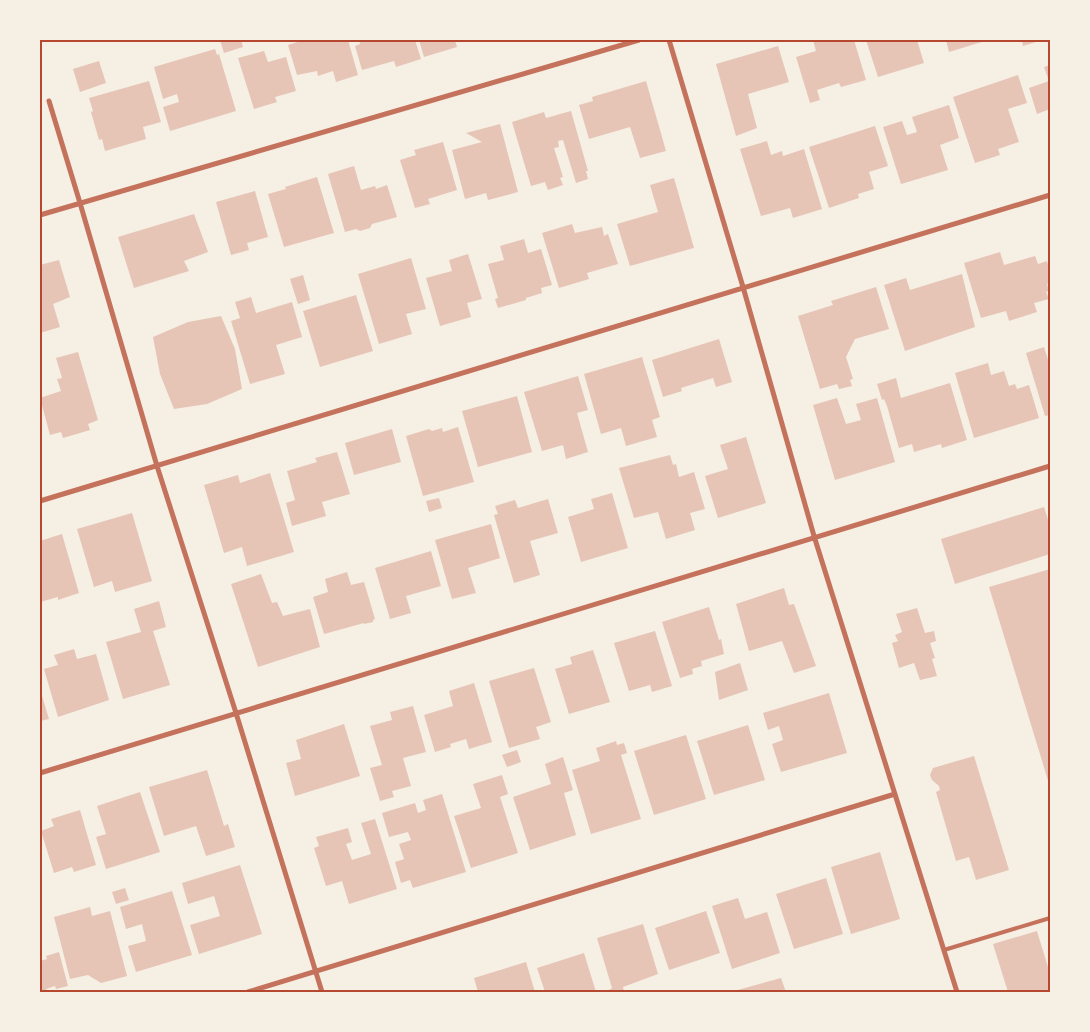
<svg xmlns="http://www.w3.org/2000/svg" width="1090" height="1032" viewBox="0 0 1090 1032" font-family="'Asap Condensed',sans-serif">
	<rect width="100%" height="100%" fill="#f6efe4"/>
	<path fill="#e6c5b7" d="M220,40H241L243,47L224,53Z
		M304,40H348L358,75L336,82L333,71L318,76L317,71L297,75L288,45Z
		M359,40H415L421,59L396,67L394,61L362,70L355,46L360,44Z
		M419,40H455L457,47L424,57Z
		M813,40H854L866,80L841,87L839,83L817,90L820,100L810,103L796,57L816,51Z
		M866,40H917L924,63L878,77Z
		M946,40H985V41L949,52Z
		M1022,40H1042L1023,46Z
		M778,46L789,82L748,94L757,128L736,136L716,64Z
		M215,49L217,55L219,54L236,111L170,131L163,107L179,102L177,94L163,99L154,67Z
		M264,51L268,62L286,57L296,91L275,97L277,102L254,109L238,58Z
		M99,61L106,83L80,92L73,69Z
		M1050,65V109L1037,114L1029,88L1049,81L1044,67Z
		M1018,75L1027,103L1008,109L1019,142L998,149L1000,155L975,163L953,97Z
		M149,81L161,122L143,127L146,139L105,151L102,139L99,140L91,112L93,111L89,98Z
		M646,81L666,151L640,158L630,127L589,139L579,105L593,101L592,97Z
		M949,105L959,138L940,145L948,170L901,184L883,127L902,121L907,135L917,132L912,117Z
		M571,111L588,171H586L588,179L576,183L563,140L558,141L559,147L554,148L563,177L560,178L563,185L548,190L545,182L531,186L512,122L544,112L546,118Z
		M500,124L518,192L488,200L486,193L465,199L452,150L482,142L466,133Z
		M875,126L888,166L869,172L874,189L858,194L859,198L829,208L809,147Z
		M767,141L771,155L782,151L783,156L804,149L822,209L793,218L790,208L761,216L740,149Z
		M443,142L457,190L428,199L430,204L415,208L400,160L416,155L414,150Z
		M354,166L361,190L375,186L376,189L387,185L397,217L372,224L370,228L360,231L356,229L345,232L328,174Z
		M317,177L334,233L284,247L268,194L286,189L285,187Z
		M674,178L694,248L630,266L617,224L658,212L650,185Z
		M255,191L268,237L247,243L249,250L231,255L216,202Z
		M194,214L208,252L184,261L189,271L134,288L118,237Z
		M572,224L575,233L602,227L604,236L608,234L618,264L587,273L589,279L559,288L542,233Z
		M524,239L528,253L541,249L552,285L541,288L542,293L526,298V300L498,308L495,299L498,298L488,264L504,260L500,246Z
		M1000,252L1004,265L1035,256L1038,264L1047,261L1050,272V283L1047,284L1049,291L1046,292L1049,299L1034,303L1037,312L1009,321L1006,311L981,318L964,263Z
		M468,254L482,299L467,303L471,317L440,326L426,278L452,271L449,260Z
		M411,258L426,309L406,314L412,334L379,344L358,274Z
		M59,260L70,297L53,304L60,327L40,333V265Z
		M962,274L975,327L905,351L884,285L906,278L910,290Z
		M303,275L310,300L298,304L290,279Z
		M876,287L889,329L855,339L846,357L853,379L850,380L852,386L839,389L837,384L820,389L798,316L833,305L831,301Z
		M356,295L373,351L320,367L303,311Z
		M251,297L256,313L292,302L302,337L276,345L285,374L250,384L231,321L240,318L235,302Z
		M221,316L235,349L242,389L207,404L174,409L160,374L153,337L188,322Z
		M719,339L732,382L716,387L713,378L681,388L682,391L663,397L652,360Z
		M1044,347L1050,366V415L1045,416L1026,353Z
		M78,352L98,420L88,424L90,430L63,438L61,432L50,435L40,398L61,391L57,379L62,378L56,358Z
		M642,357L660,417L652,420L657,437L626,446L621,428L601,434L584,374Z
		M988,363L991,375L1004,371L1009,386L1015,384L1017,389L1029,385L1039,418L974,438L955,373Z
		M578,376L588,410L577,413L588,452L566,459L563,445L542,451L524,392Z
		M896,378L901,398L950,383L967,440L942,448L941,444L914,452L912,444L899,448L887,406L884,399L882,400L877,384Z
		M517,396L532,452L478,467L462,411Z
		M837,398L846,424L861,420L856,404L877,398L895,462L835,480L813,405Z
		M458,427L474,482L423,496L406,436L429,429L432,431L442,428L443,432Z
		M392,429L401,462L354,475L345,443Z
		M746,437L766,503L718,518L705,476L728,469L720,445Z
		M337,452L350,494L322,502L326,516L292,526L286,503L295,500L287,471L317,462L315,458Z
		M670,455L673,465L676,464L679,477L694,472L705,509L690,513L695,530L666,539L658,512L634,518L619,468Z
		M270,473L294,552L247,566L242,547L224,553L204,485L238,475L240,483Z
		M612,493L628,548L581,562L568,517L594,509L591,499Z
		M439,498L442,508L429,512L426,501Z
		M548,499L558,533L530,541L540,575L514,583L494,515L498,514L495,506L515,500L518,508Z
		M1044,507L1050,526V554L955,584L941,539Z
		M132,513L152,581L115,592L112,581L94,587L77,529Z
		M491,524L500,558L468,568L476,593L452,599L435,540Z
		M62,534L79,593L58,600V597L40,602V557L42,556L40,541Z
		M431,551L441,586L406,596L411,613L390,619L375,568Z
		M1050,569V787L989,587Z
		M347,572L351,585L364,582L375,619L373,620V622L364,624V623L324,634L313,597L328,592L325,579Z
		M261,574L272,603L277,602L283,616L310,609L320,647L258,667L231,584Z
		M784,588L789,605L794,604L816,666L794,673L782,641L749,651L736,604Z
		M159,601L166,627L153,631L170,685L123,699L106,642L141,632L134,609Z
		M709,607L719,640L721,639L724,654L701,661L702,666L692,669L693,674L680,678L662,622Z
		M917,608L925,633L934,631L936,641L930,643L935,658L932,659L937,676L920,680L914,663L899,668L892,643L898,641L895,635L902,632L896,614Z
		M655,631L672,686L652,692L650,685L629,691L614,643Z
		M74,649L77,659L96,654L109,700L58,717L44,669L58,665L54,655Z
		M593,650L610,702L569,714L555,669L572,664L570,657Z
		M740,663L748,690L719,700L715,672Z
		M534,668L551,722L536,727L540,739L509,748L489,681Z
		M474,683L492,742L469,749L466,739L450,744L451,747L435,752L424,715L453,706L449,691Z
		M40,689L49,719L40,721Z
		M829,693L847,753L781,772L772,744L783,740L779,726L768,730L763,713Z
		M413,706L426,752L403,758L411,786L392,791L394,797L380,801L370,768L382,765L370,726L392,720L390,712Z
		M344,724L360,776L295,796L286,763L301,759L296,740Z
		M748,725L765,780L714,795L697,741Z
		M686,735L706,799L654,815L634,751Z
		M616,741L617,745L624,743L627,753L621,755L641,819L591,834L572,770L600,761L596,748Z
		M517,750L521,762L507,767L502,755Z
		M974,756L1009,870L976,880L969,857L956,861L936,792L940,790L939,786L932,780L930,775L933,768Z
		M563,757L573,790L564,793L576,835L530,850L513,797L551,784L545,764Z
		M207,770L224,826L228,824L235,847L206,856L196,826L164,836L149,787Z
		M502,775L508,794L500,797L518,853L471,868L454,816L481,808L473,784Z
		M140,792L160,852L106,869L96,837L106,834L97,806Z
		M442,794L466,872L413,888L410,880L401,883L395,862L404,859L399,844L411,840L408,832L389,837L382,813L415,803L418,813L426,810L423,800Z
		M80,810L96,865L74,872L72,867L54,873L41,831L54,826L51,819Z
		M375,819L397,889L349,904L342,881L326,886L314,848L319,846L316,837L348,828L352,842L346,844L352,860L371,854L361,823Z
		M880,852L900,919L851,934L831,867Z
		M240,865L262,934L199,954L190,925L220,916L214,896L188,904L182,883Z
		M826,878L843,934L794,949L776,894Z
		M125,888L129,900L116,904L112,892Z
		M172,891L192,955L136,972L128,946L146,941L142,924L126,929L120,907Z
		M738,898L745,919L767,912L780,953L732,969L712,906Z
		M90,907L92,916L110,911L127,976L101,983L88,975L70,979L54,917Z
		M706,911L720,953L669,970L655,928Z
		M643,924L658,974L623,987L624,992H609V990L612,988L597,938Z
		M1037,931L1050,974V992H1008L993,944Z
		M59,952L68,986L56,989L55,986L46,989V992H40V961L47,959L46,956Z
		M584,953L596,992H545L537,968Z
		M526,962L535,992H478L474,978Z
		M781,978L786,992H734V991Z"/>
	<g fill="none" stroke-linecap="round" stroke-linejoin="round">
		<path stroke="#c5725c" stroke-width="4" d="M944,950L1050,918"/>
		<path stroke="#c5725c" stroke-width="5" d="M669,40L743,287L814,536L957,992
			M49,101L80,203L157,466L236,713L322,992
			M40,215L639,40
			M40,501L1050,195
			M40,773L1050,466
			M248,992L895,794"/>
	</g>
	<rect width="1090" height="1032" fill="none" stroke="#f6efe4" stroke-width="82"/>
	<rect x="41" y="41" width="1008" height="950" fill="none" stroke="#b5482f" stroke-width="2"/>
</svg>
